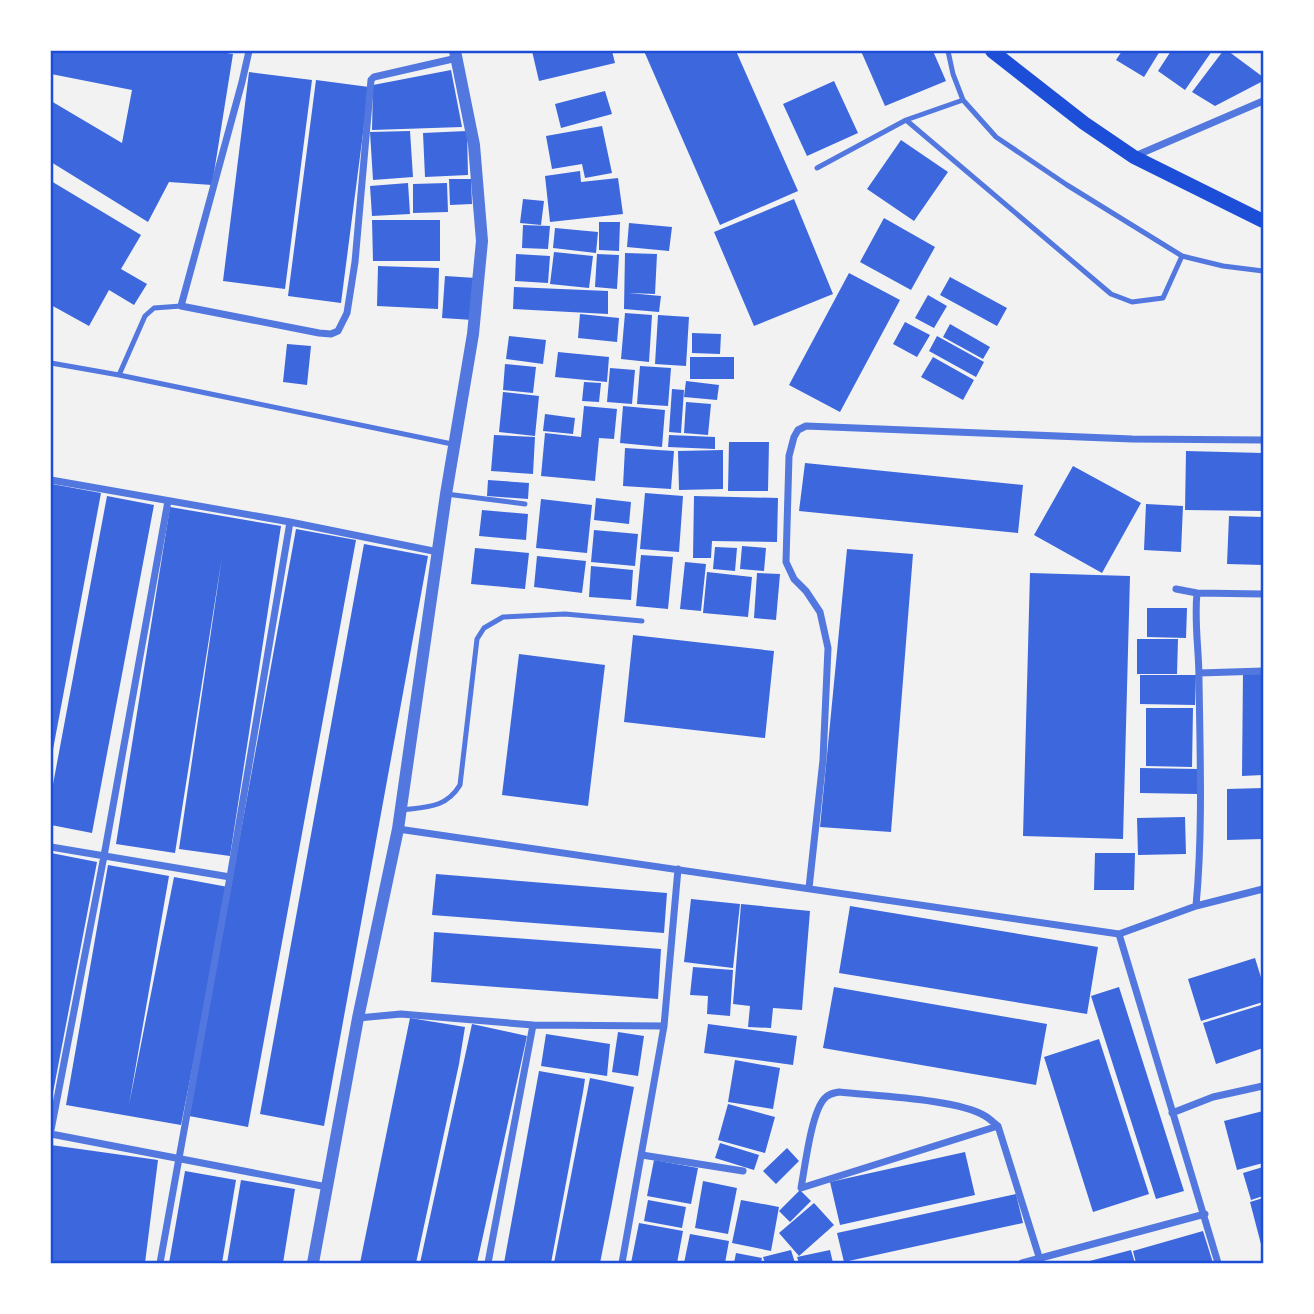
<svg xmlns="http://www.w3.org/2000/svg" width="1314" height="1314" viewBox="0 0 1314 1314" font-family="'PT Sans',sans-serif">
	<rect width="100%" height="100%" fill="#f2f2f2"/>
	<path fill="#3d67dc" d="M51,51H214L233,54L212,185L169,182L148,222L51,162V101L122,143L132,90L51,74Z
		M532,51H612L615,63L539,81Z
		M644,51H736L798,191L720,225Z
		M861,51H933L946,81L885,106Z
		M1122,51H1160L1144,77L1116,60Z
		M1171,51H1212L1185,90L1158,71Z
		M1223,51H1228L1263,77V81L1215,106L1192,92Z
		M451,70L462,127L372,130L373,85Z
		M249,72L312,80L285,289L223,281Z
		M316,80L369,87L341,303L288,296Z
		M834,81L858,133L807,156L783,104Z
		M605,91L612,114L561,128L555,104Z
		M602,126L612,173L585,178L582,164L552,169L546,136Z
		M410,131L413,177L373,180L370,132Z
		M467,131L468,175L425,177L423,133Z
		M901,140L948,172L914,221L867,189Z
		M580,171L581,182L618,178L623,214L550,222L545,176Z
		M449,179H471L472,204L450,205Z
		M51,181L141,235L121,269L147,284L134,305L109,290L89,326L51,305Z
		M408,183L410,214L372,216L370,186Z
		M447,183L448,212L413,213V184Z
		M523,199L544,201L541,225L520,223Z
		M794,199L833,294L754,326L714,232Z
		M884,218L935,247L911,290L860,262Z
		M372,220H440V261H373Z
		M599,222H620L619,251L599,250Z
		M629,223L672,227L669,251L627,247Z
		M523,225L550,226L548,249L522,248Z
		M555,228L598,232L596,253L553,248Z
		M554,252L593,256L589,288L550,284Z
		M625,253L657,254L655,294L628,293L661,296L659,312L624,309Z
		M516,254L550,256L548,283L515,281Z
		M597,254L619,255L617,289L595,287Z
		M378,266L439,268L438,309L377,306Z
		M849,273L900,300L840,412L789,385Z
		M445,276L476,278L473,320L442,318Z
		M950,277L1007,308L997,326L940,295Z
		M514,287L608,291V314L513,309Z
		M928,295L947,306L934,328L915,318Z
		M625,313L652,315L649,362L621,359Z
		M580,314L619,318L617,342L578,338Z
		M658,315L689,317L686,366L655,364Z
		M905,322L930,335L917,357L893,344Z
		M950,324L990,347L983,359L943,337Z
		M692,333L721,334L720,354L692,353Z
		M509,336L546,340L543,364L506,359Z
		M937,336L984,362L976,377L929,351Z
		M287,344L311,346L307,385L283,382Z
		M558,352L609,357L607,382L555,377Z
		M690,357H734V379H690Z
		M933,357L974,380L963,400L921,377Z
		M505,364L536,367L533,393L503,390Z
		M640,366L671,368L668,406L637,404Z
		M610,368L635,370L632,404L607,402Z
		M686,381L719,385L717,400L684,397Z
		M584,382L601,383L599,402L582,401Z
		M672,389L684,390L681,433L669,432Z
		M503,392L539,396L535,436L499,432Z
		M686,402L711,404L708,435L684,433Z
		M584,406L617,409L614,439L599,438L595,481L541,476L545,433L581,437Z
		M623,406L665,410L662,447L620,443Z
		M545,414L575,418L573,434L543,431Z
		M494,435L535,437L533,474L491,471Z
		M669,435L715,437V449L668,447Z
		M729,442H769L768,491H728Z
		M625,448L674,451L671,489L623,486Z
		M723,450V489L679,490L678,451Z
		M1186,451L1263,453V511L1185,510Z
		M805,463L1023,485L1018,533L799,511Z
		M1073,466L1141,503L1102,573L1034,535Z
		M488,480L529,483L528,499L487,496Z
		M52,484L101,493L52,755H51Z
		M645,493L683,496L679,552L640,549Z
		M107,496L154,505L92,833L51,825V795Z
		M694,496L778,498L777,542L712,541L711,558H693Z
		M596,498L631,502L629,524L594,520Z
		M541,499L592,505L587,553L536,548Z
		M1146,504L1183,506L1181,552L1144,550Z
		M170,507L281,526L230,856L179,849L222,557L175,853L116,844Z
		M482,510L528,514L526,540L479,536Z
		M1229,516L1263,517V565L1227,564Z
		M296,529L356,540L248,1127L189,1116Z
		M594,530L638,534L635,566L591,562Z
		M364,544L428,556L324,1126L260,1114Z
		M742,546L766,548L764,571L740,569Z
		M715,547L737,548L735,571L713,569Z
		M475,548L529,553L525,589L471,584Z
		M847,549L913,554L891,832L820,827Z
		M641,555L673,557L668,609L636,606Z
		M537,556L586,561L582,593L534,587Z
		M685,562L706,564L701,611L680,609Z
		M591,566L633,570L631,600L589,597Z
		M707,572L752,577L748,617L703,613Z
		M757,573L780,574L776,620L754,618Z
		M1030,573L1130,576L1123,839L1023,836Z
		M1147,608H1187L1186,638L1147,637Z
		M633,635L774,651L765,738L624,722Z
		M1137,639H1178L1177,674H1137Z
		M519,654L605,665L588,806L502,795Z
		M1243,672L1263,673V775L1242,776Z
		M1140,675H1196L1195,705L1140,704Z
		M1146,708H1193L1192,767L1146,766Z
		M1140,768L1198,769V794L1140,793Z
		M1263,788V839L1227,840V789Z
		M1185,817L1186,854L1138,855L1137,818Z
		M51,853L97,862L52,1098H51Z
		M1095,853H1135L1134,890H1094Z
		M108,865L169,876L129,1105L174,877L228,887L181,1125L66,1105Z
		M436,874L667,893L664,933L432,915Z
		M691,899L740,904L733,968L684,962Z
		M741,904L810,911L802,1010L773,1008L771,1028L748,1027L750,1006L733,1004Z
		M850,906L1098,947L1087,1014L839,973Z
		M434,932L661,949L658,999L431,982Z
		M1255,958L1263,984V1002L1201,1021L1188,979Z
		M693,967L733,970L730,1016L707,1014L708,996L690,995Z
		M834,987L1047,1024L1036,1085L823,1048Z
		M1119,987L1184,1191L1156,1199L1091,996Z
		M1261,1005L1263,1012V1048L1216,1064L1203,1023Z
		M410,1018L465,1027L459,1064L416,1263H360Z
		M472,1024L527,1036L477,1263H420Z
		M708,1024L797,1036L793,1065L704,1053Z
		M618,1032L644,1036L638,1076L612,1072Z
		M546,1034L610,1044L607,1076L541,1066Z
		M1099,1039L1149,1194L1093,1212L1044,1057Z
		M735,1060L780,1068L773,1109L728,1102Z
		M539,1071L585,1079L583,1092L551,1263H504Z
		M590,1078L634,1087L611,1208L600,1263H554Z
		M728,1104L775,1117L765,1153L718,1140Z
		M1263,1111V1163L1237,1170L1224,1121Z
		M720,1143L759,1155L754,1170L715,1158Z
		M51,1145L158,1160L145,1263H51Z
		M787,1148L799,1161L776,1184L763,1171Z
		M965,1152L975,1195L840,1225L830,1182Z
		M654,1160L698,1168L691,1204L647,1196Z
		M1263,1167V1196L1251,1200L1243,1173Z
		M185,1171L236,1180L222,1263H169Z
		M241,1180L295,1189L283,1263H227Z
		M703,1181L737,1188L728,1234L695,1228Z
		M800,1190L811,1201L790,1222L779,1211Z
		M1016,1194L1023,1223L844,1262L837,1233Z
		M1263,1198V1248H1262L1250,1202Z
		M648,1200L686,1207L682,1228L644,1221Z
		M741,1200L779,1207L771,1251L732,1243Z
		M814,1203L834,1225L799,1256L779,1233Z
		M639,1223L683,1231L677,1263H631Z
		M1203,1231L1213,1263H1136L1133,1251Z
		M690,1234L729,1241L725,1263H684Z
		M791,1250L795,1263H765L763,1257Z
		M830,1250L833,1263H799L797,1257Z
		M1131,1250L1135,1263H1086V1262Z
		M736,1253L762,1258L761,1263H734Z"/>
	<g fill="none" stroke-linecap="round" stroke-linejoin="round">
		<path stroke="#5277de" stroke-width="5" d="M948,51L953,74L963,100L996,137L1067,185L1182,256L1223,266L1263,271
			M906,120L963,100
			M817,168L906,120L1111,294L1132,302L1163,298L1182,256
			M51,363L119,375L452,444
			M119,375L145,316L154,308L181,306
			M446,494L525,504
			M402,810C427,807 446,808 460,785L477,639L484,628L503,617L565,614L642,621"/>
		<path stroke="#5277de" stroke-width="7" d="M249,51L242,82L181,306L319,333L331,334L338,331L347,313L355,262L371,80L374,77L457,58
			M1135,156L1263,101
			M51,480L290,522L438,552
			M1176,589L1197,593L1263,594
			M1199,673L1263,671
			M398,829L1119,934L1196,906L1263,889
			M51,847L230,877
			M809,888L823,760L828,648L820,612L806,591L794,579L786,562L789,456L794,437L798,430L806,426L1132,439L1263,440
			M1196,906C1203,831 1200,755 1199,679C1199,650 1194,622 1197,593
			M1119,934L1218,1263
			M358,1018L401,1014L533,1025L664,1026
			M1172,1113L1213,1097L1263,1086
			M998,1126L801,1188C805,1167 811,1114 824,1099C828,1094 833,1093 839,1092C874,1096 958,1099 985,1116C989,1118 994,1123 998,1126L1041,1263
			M51,1130L104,856L168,501
			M51,1134L327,1187
			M642,1155L743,1171
			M160,1263L230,877L290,522
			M488,1263L533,1025
			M622,1263L664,1026L678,869
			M1022,1263L1205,1214"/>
		<path stroke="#5277de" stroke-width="12" d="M313,1263L358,1018L398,829L446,494L473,334L482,241L474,145L455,51"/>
		<path stroke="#1d4ed8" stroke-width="14" d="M992,51L1084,123L1134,157L1263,221"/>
	</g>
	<rect width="1314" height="1314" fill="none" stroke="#ffffff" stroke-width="105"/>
	<rect x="52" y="52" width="1210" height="1210" fill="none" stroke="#1d4ed8" stroke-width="2.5"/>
</svg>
